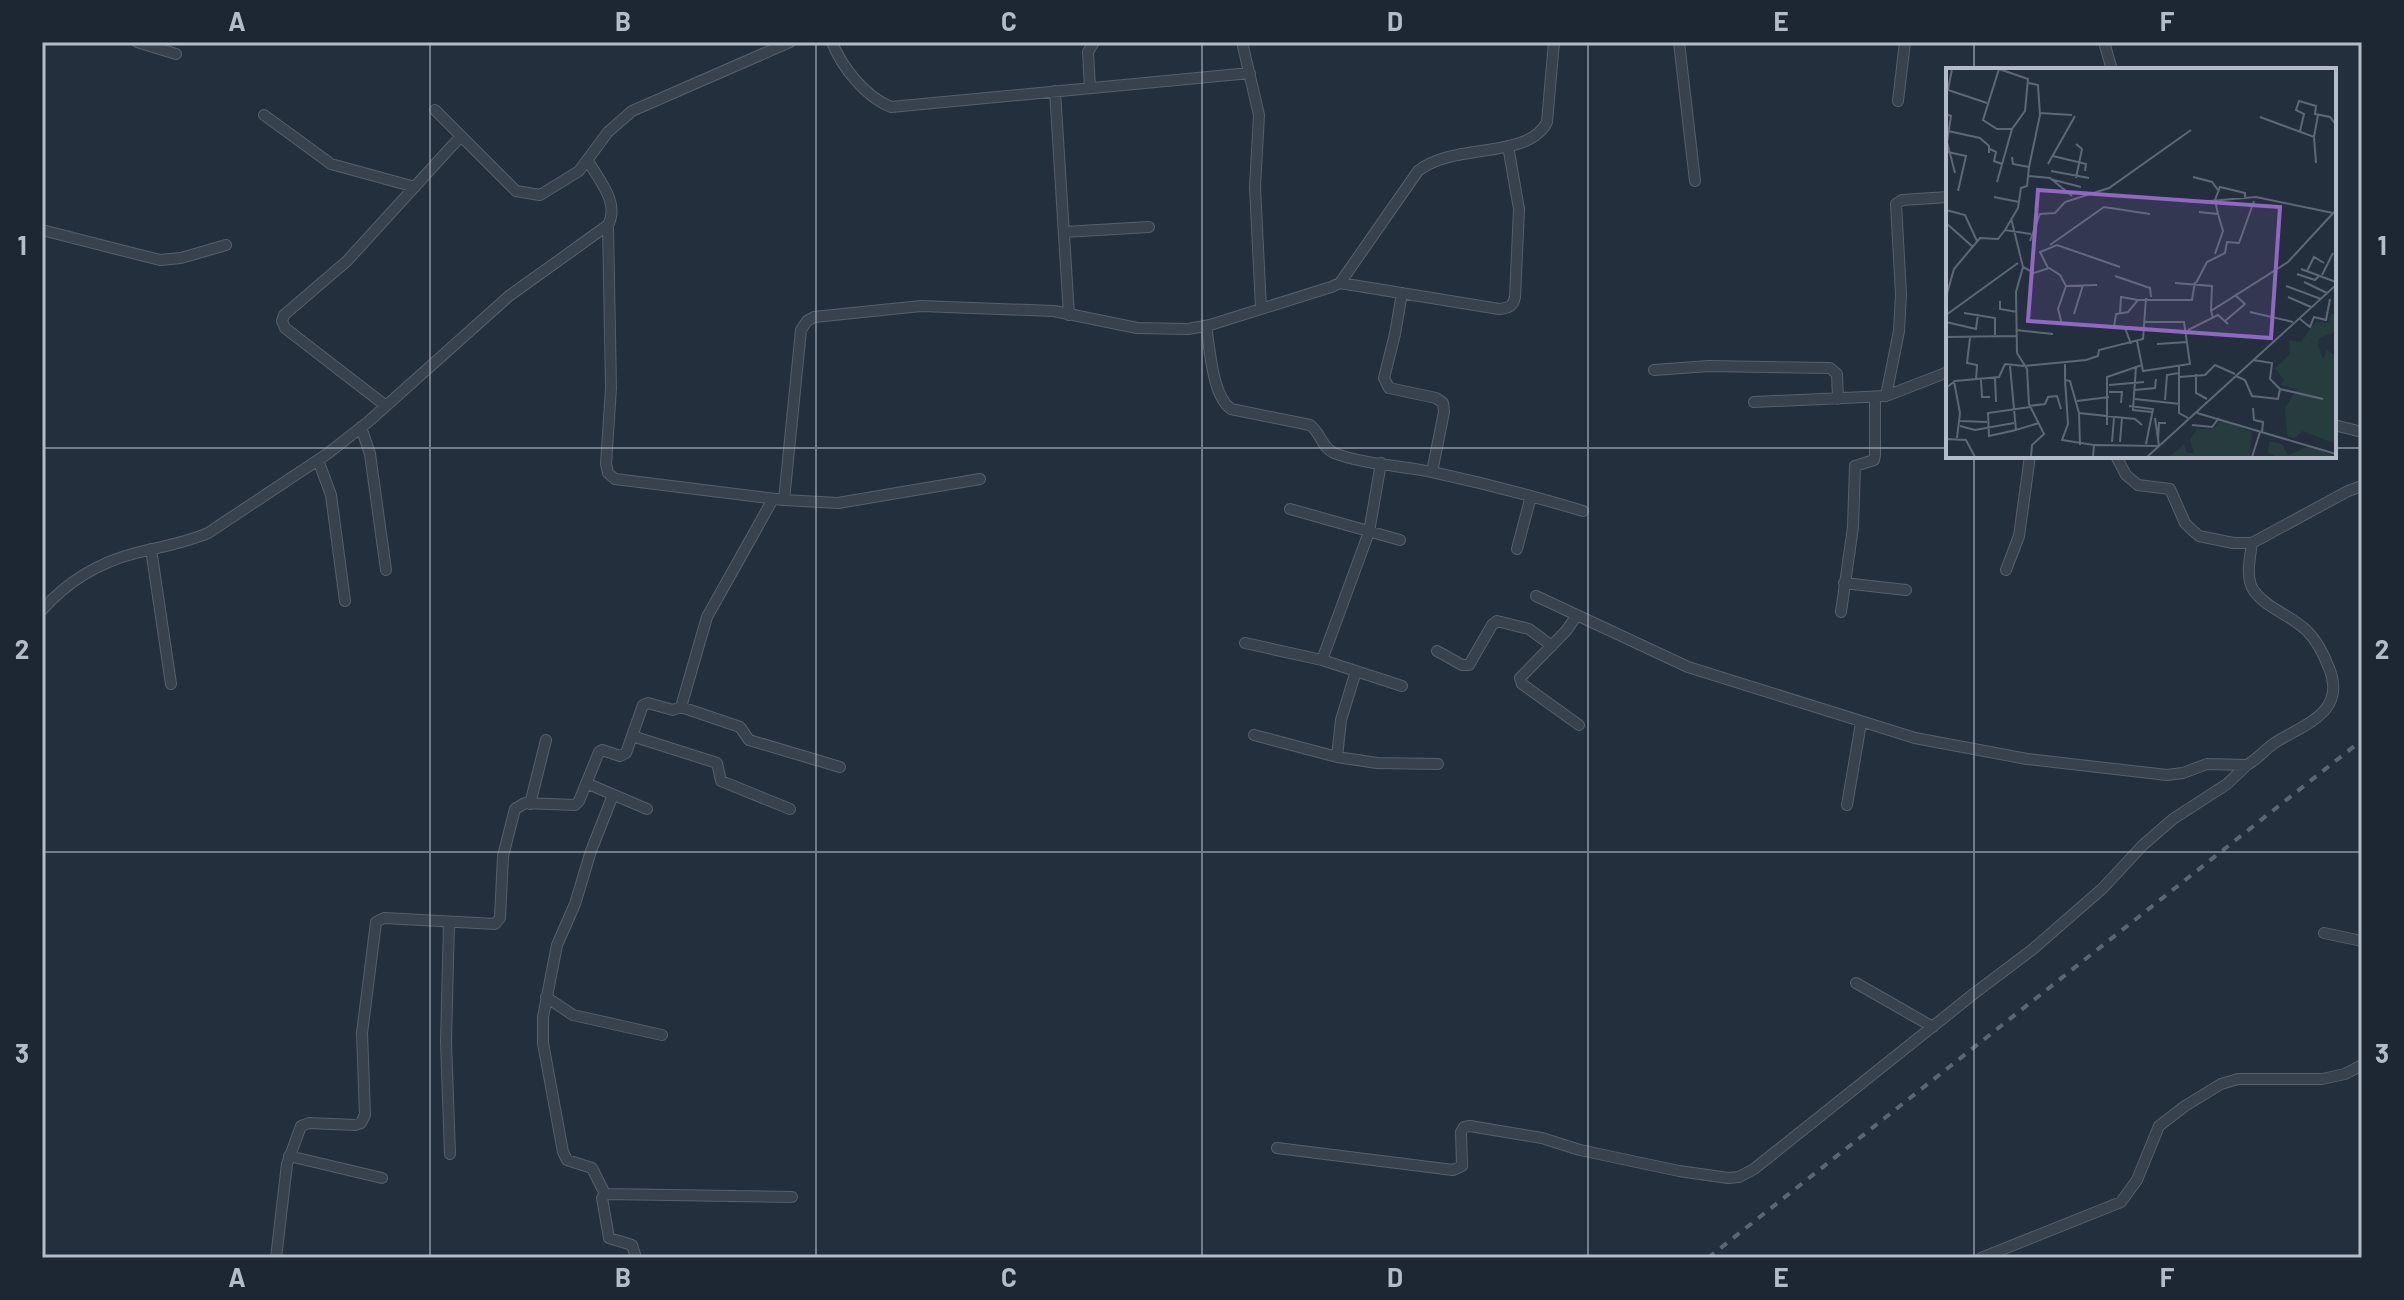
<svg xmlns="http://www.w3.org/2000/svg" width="2404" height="1300" viewBox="0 0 2404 1300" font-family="Barlow,sans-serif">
	<rect width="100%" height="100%" fill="#242f3e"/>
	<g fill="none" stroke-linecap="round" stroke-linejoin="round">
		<defs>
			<path id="minor" d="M137,42L176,54
				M832,42C842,68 866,97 891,107L1250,73
				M1242,42L1259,115L1255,187L1261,308
				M1679,42L1695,181
				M2104,42L2112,70
				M1090,88L1088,52L1094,42
				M1055,91L1069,315
				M1898,101L1905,42
				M435,110L516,191L540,195L579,171L608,132L632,111L790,42
				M264,115L331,164L415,187
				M608,225L611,388L606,464L608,473L615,479L784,500L838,503L980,479
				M42,230L160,260L181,258L226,245
				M1064,232L1149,227
				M1340,283L1499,309C1508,308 1513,307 1515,297L1519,209L1508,146
				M1402,293L1395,334L1384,378L1389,388L1436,398L1443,403L1444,412L1432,472
				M1206,326C1210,348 1212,396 1231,409L1310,425C1321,433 1322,448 1334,453C1362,464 1402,466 1432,472C1483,483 1533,496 1583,511
				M1654,370L1709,366L1830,368L1837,374L1838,399
				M1886,396L1899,331L1901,294L1896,204L1902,200L1948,197
				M1754,402L1886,396L1948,372
				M386,406L285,328L282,321L284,315L347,261L461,136
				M2334,425L2362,432
				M361,427L370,454L386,570
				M2116,456L2126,475L2138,485L2170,489L2185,523L2192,530L2199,536L2233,543H2252L2348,491L2362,486
				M318,460L331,495L345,601
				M784,500L801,330L807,321L814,317L921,306L1054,311L1137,328L1188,329L1210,325L1331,287L1340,283L1418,171C1454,142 1528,160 1547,122L1554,42
				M1290,509L1400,540
				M151,549L171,684
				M1517,549L1531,496
				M2006,570L2019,536L2030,456
				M1844,583L1906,590
				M1536,596L1688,667L1915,738L2027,759L2167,775L2183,773L2207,764L2247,765C2258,759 2265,749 2276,742C2305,724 2347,712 2329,668C2324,655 2318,642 2308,632C2293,616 2267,609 2254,591C2245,578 2250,558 2252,543
				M42,610C67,582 100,562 136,553C160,547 185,543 208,533L327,454L368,422L509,296L608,225C620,203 599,180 588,161
				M1841,612L1853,527L1855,466L1874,460L1875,455V397
				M1577,615L1566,631L1520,678L1522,684L1579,725
				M1245,643L1322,660L1402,686
				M1437,651L1462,665H1469L1492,625L1497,621L1529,629L1552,646
				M1322,660L1369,532L1381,463
				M681,707L740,727L749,740L840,767
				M1254,735L1337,757L1377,763L1438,764
				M632,736L717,763L721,781L790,809
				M1337,757L1341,720L1356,671
				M586,783L647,809
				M530,804L546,740
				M1847,805L1861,723
				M449,923L446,1042L450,1154
				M2324,933L2362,941
				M1856,983L1933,1027
				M546,997L573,1015L662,1035
				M1277,1148L1453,1170L1462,1166L1461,1132L1464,1127L1470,1126L1542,1138L1580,1150L1679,1171L1728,1178L1739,1177L1754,1169L1976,992L2033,949L2103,888L2143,845L2173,819L2227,784L2247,765
				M289,1156L382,1178
				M605,1194L592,1168L567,1160L563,1152L543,1043V1017L557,945L575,904L591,851L613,795
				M276,1258L287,1164L301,1126L309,1123L355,1125L361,1123L365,1115L362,1033L376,922L384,918L495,924L500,918L503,856L515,809L525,803L575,805L579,801L599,752L602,750L620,756L626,753L643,705L648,703L673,710L681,707L707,617L773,499
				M636,1258L632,1245L609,1238L602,1198L605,1194L792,1197
				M1981,1258L2121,1202L2137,1180L2159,1126L2185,1106L2221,1084L2238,1079H2322L2345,1074L2362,1065"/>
		</defs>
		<use href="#minor" stroke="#565f6c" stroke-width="12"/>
		<use href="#minor" stroke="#38414e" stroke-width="10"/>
		<path stroke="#5a6575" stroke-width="4" stroke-dasharray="8 8" stroke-linecap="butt" d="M1708,1258L2362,740"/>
	</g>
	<path fill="none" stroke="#b4bcc9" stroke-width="2" stroke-opacity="0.55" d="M430,42V1258M816,42V1258M1202,42V1258M1588,42V1258M1974,42V70M42,448H1948M2334,448H2362M1974,456V1258M42,852H2362"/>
	<g transform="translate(1946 68)">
		<rect width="390" height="390" fill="#242f3e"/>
		<path d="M385,245L390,247V264L373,270L372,278L377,291L381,282L390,288V376L356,363L349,370L341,368L339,340L351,321L334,317L338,312L329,300L344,286L343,272L355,274L369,254L382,255ZM275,352L306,364L304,389H223L238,376L241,385H248L244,372L251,361H268ZM324,373L336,376L342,387L364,378L390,389H331L322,385Z" fill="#263c3f"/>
		<path fill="none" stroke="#5e6776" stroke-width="2" d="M6,1L2,22L41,35M53,1L82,11L79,43L66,61H51L37,52ZM83,15L92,17L94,47L83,99M94,45L126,47M0,46L5,48L1,74L9,105M314,49L368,69L372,47M2,63L34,70L43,78V85M354,63L358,46L350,42L353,33L370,38L369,46L384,49L390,57M368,69L370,95M44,81L50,84L48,93L56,96M2,84L20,88L12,123M107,88L140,96L139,103M102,96L129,48M105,103L143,110M82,108L104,110L126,128M247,109L266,114L272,122M130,110L136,81L130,76M104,111L135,119M51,114L66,61M48,129L73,134M252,134L310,129L387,145M0,142L19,147L31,173M253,144L272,146L269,132L274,119L299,125V130M65,150L77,199L70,224L71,285L81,301L83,336L98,366L86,377L85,389M0,155L27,179M59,162L72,140L75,120L81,118L83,99L67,96L66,89M84,173L94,146L109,145L119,134L163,120L245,62M104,177L158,139L204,146M269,186L277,163L272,146M77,199L88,205L103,200L114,207L120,218L112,241L116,256L179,260L185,276M102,200L94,184L111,177L174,199M355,201L390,214M361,203L368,189L378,195M351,206L369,212L373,208M376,207L387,185M169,208L204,220L205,229M358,214L381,225M229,215L266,218L265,243M250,215L261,194L279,185L281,174L293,175L308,133M120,218L151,217M340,218L375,231M0,229L8,201L34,170L52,171L59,162L85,166M342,229L365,239M54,233V241L71,244M304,244L347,254M18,245L49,250V267M174,245L175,229L192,232M128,246L137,217M0,247L72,195M267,250L265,243L342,194L390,142M354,251L364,259L368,249L380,252L384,231M279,253L299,236L289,227M0,254L30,261L32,246M168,259L170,246L182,244L192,232H246L249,214M70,262L107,266M242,262L272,247L282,256M0,269L70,268M24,270L21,295L31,297L30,312M191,273L197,303L244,296L238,254H199M211,276L241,274M307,292L326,295L324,311L334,321L377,331M119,296V312L124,313L133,345L189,351L196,357M233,297V345L242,350M64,298L70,362L93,355M79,298L140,292L152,288L153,282L197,271L200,230M190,298L187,342L206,344M250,306V325L261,331M290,308L299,312L306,328L332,331L334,321M233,309L259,307L269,297L289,306M49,310L50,334M35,312L36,329H44M119,312L122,356L116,372L148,377L147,389M8,313L14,345L11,370M163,317L198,314M0,320L9,313L53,309L59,296L78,298M189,322L209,320L210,311M163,324H176L175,335M189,331L234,336M219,332L221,307L233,305M131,333L163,329M83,338L99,336L102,329L111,328L115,341M183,338L207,341L200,376M307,340L308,352L317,354L316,365M133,345L134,377M251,345L390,386M209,350L213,378M14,353L41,354M161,357V309L196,297M246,357L266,359L273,350M14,358L29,362L68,355M70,362L43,368L42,345L84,339M0,371L20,372L29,389M212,372L213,355H220M166,374L168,350M174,374L176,350M148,377L212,378M201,389L390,217M306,389L314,364"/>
		<path fill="#9266c3" fill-opacity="0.15" stroke="#9266c3" stroke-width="4" d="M92,122L334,139L325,270L82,253Z"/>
		<rect width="390" height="390" fill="none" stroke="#b4bcc9" stroke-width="4"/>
	</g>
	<rect width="2404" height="1300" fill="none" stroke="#1d2633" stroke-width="88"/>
	<rect x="44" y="44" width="2316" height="1212" fill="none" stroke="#b4bcc9" stroke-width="3"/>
	<g font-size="26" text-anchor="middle" font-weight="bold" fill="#b4bcc9">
		<text x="237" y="31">A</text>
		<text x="623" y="31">B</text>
		<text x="1009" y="31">C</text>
		<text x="1395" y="31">D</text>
		<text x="1781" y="31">E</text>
		<text x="2167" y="31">F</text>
		<text x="22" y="255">1</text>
		<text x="2382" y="255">1</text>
		<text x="22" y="659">2</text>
		<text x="2382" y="659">2</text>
		<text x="22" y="1063">3</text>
		<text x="2382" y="1063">3</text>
		<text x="237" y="1287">A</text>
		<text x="623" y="1287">B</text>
		<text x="1009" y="1287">C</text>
		<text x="1395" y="1287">D</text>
		<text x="1781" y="1287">E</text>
		<text x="2167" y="1287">F</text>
	</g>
</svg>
